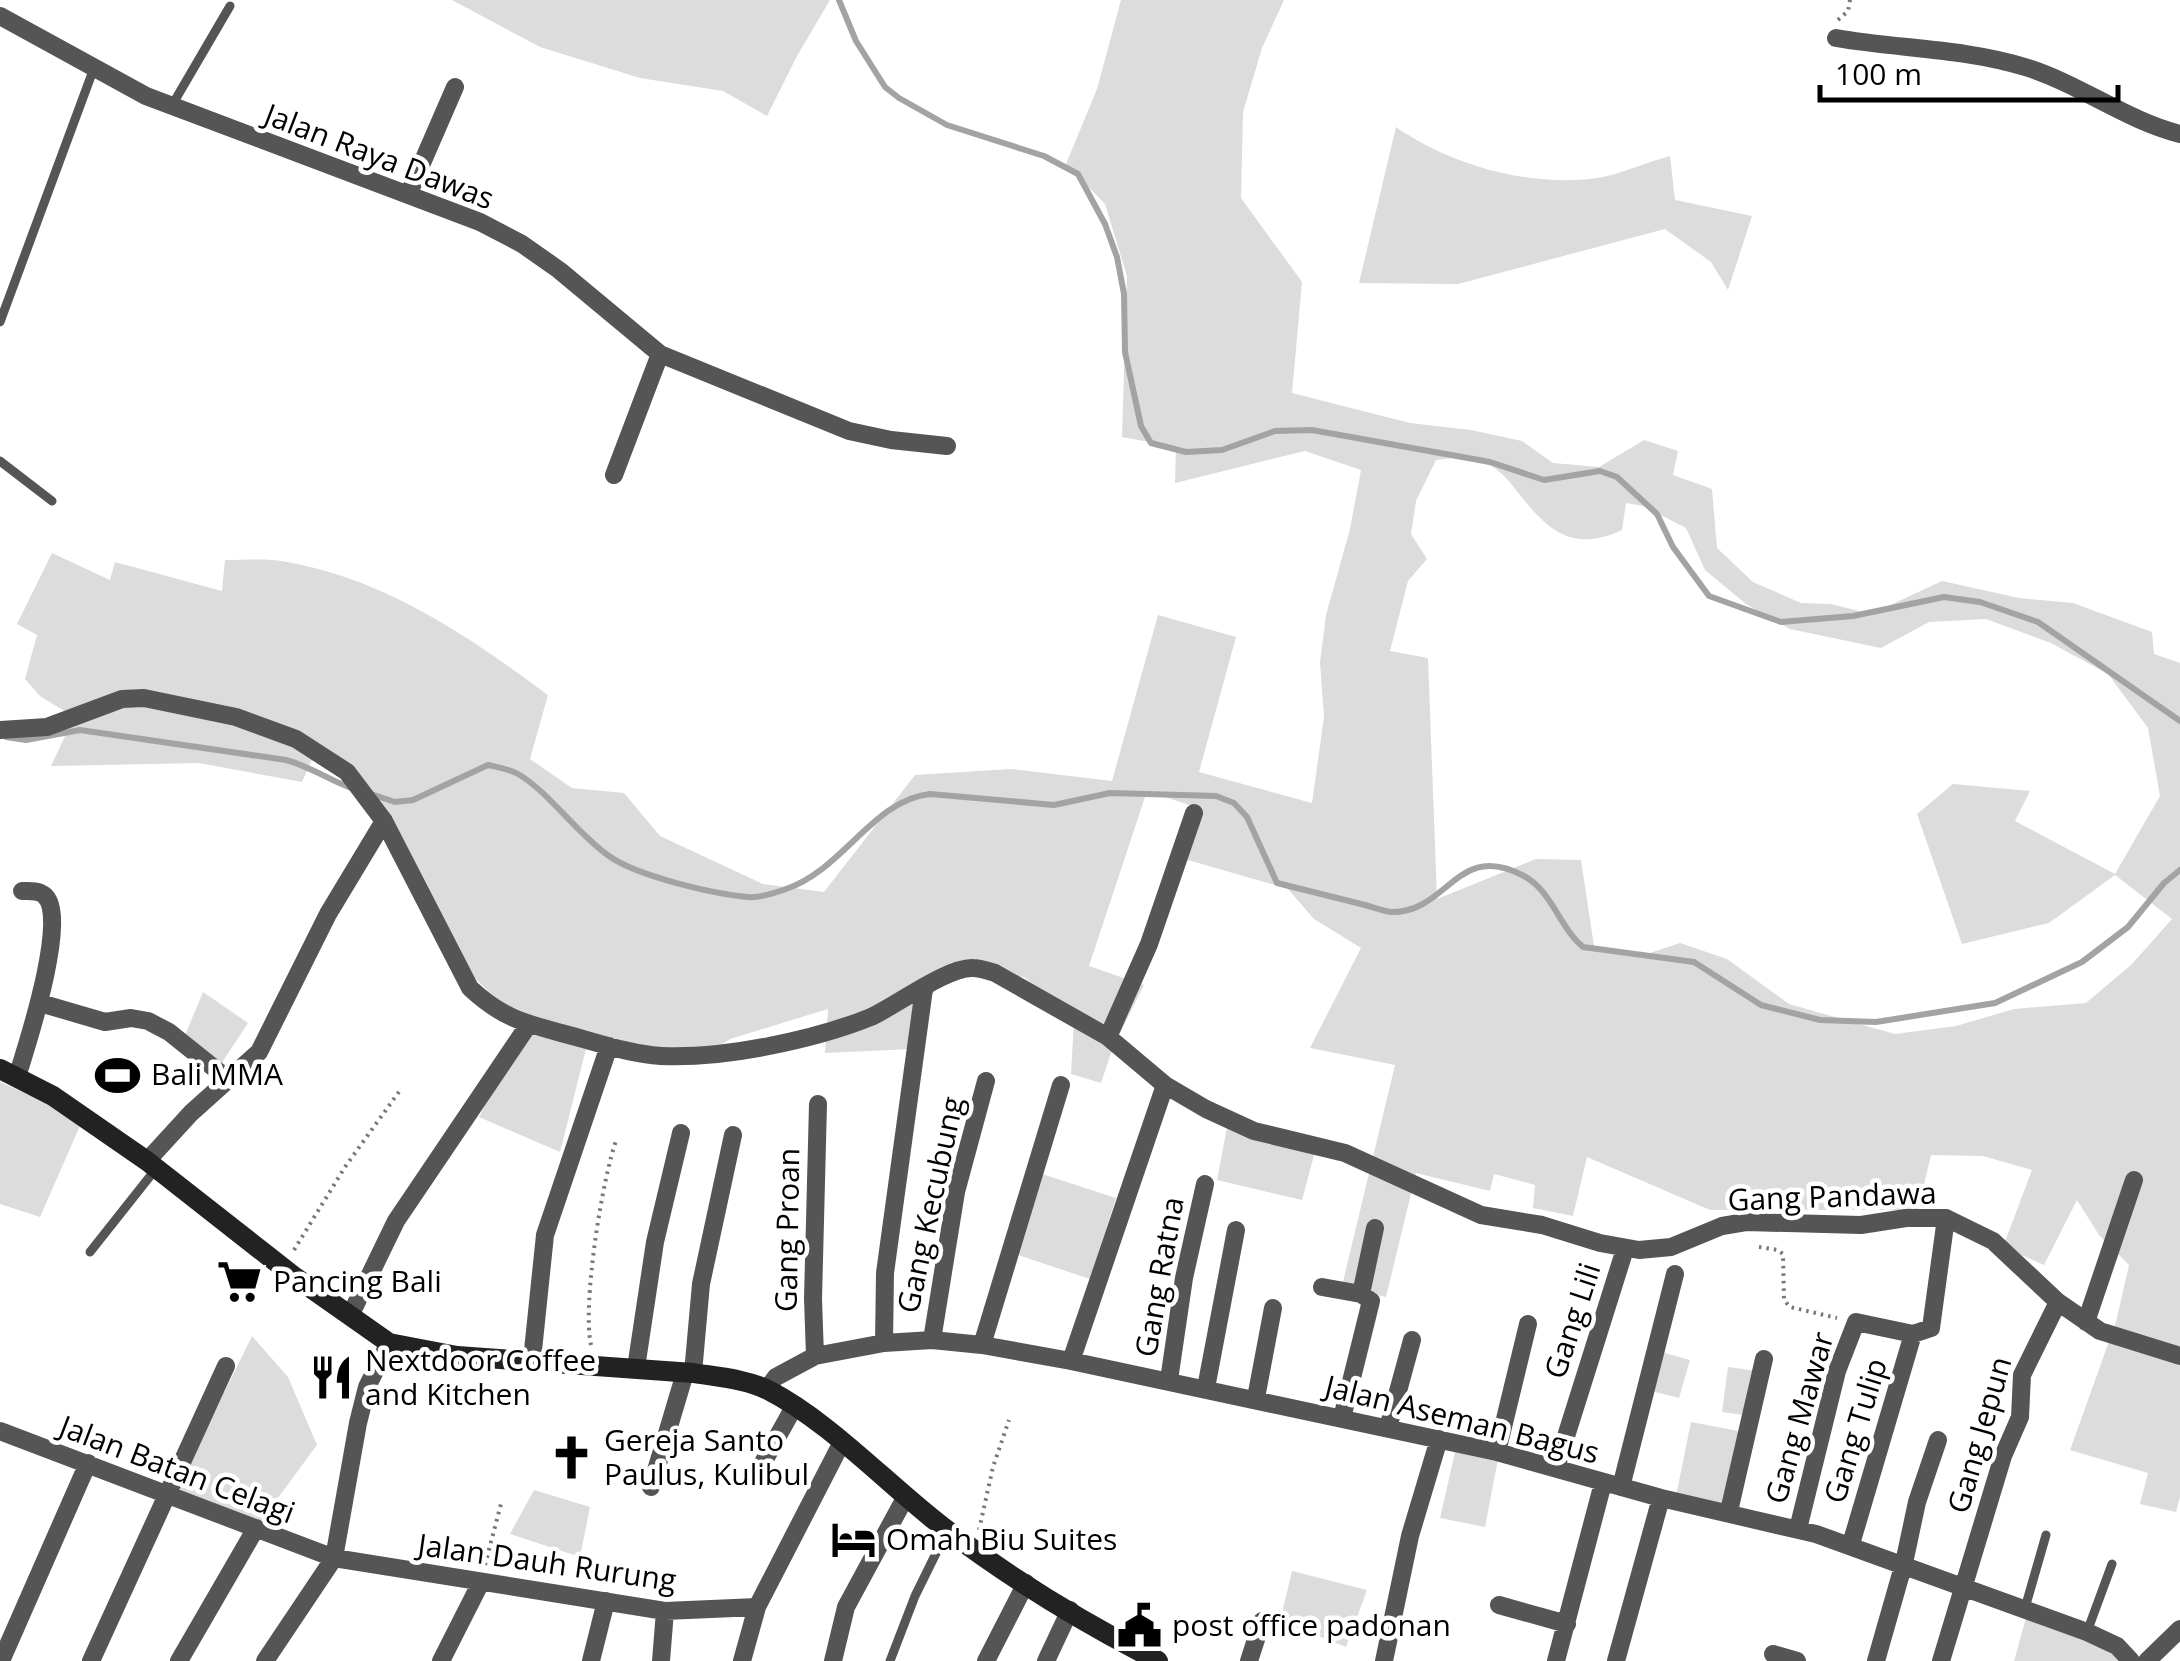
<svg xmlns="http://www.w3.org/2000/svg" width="2180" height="1661" viewBox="0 0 2180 1661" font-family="'Open Sans',sans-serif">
	<rect width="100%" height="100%" fill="#fff"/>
	<path fill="#dcdcdc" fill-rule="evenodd" d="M452,0H830L797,56L767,116L723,91L640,78L540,47Z
		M1121,0H1284L1262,48L1243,112L1241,198L1302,282L1292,393L1410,423L1471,430L1522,441L1553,463L1599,467L1644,440L1678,451L1673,475L1712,489L1717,548L1753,582L1801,603L1831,604L1871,614L1942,581L2019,598L2073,603L2152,632L2154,654L2180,663V1497L2176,1512L2140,1504L2148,1473L2070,1450L2116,1322L2129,1265L2099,1235L2077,1200L2044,1265L2003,1247L2032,1170L1983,1156L1931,1155L1918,1210H1710L1587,1157L1573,1216L1533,1208L1535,1185L1494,1174L1490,1191L1416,1173L1386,1297L1342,1286L1395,1065L1310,1048L1361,948L1314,919L1288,889L1181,858L1198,808L1147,791L1089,966L1144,985L1113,1047L1101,1083L1071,1074L1074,1021L1024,977L956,969L921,1006L911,1049L825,1053L828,1009L730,1039L705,1056L586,1049L560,1152L479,1117L525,1028L452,955L387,821L315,753L302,782L199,763L51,766L74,717L40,696L25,679L37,635L17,624L52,553L110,580L115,562L222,591L225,560C245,560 268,558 287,562C385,579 470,637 548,695L530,759L572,788L624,793L660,836L763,884L824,892L915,775L1011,769L1112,781L1158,615L1236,637L1199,772L1312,803L1324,717L1320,662L1326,615L1350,529L1361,470L1305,451L1175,483L1176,447L1122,437L1127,276L1105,204L1066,164L1097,89ZM1460,457C1470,460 1482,462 1491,466C1503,472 1512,485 1520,495C1550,533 1574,552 1622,530L1626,503L1643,506L1686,528L1705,570L1746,604L1790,629L1881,648L1929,622L1986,619L2051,643L2108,674L2148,728L2160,796L2115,874L2015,821L2030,791L1953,784L1917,814L1962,944L2049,923L2115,875L2172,919L2132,964L2086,1003L2014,1009L1956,1026L1895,1034L1789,1004L1727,959L1680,943L1638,957L1594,946L1581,860L1536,859L1437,899L1428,658L1390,651L1408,581L1427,559L1411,534L1416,501L1436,460Z
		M1396,127C1452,166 1534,189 1603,177C1625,172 1648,162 1670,156L1675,200L1752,216L1728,290L1711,262L1665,229L1458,284L1359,283Z
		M203,992L248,1023L219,1067L180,1047Z
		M0,1082L83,1119L40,1217L0,1204Z
		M1228,1122L1317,1144L1302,1200L1217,1180Z
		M1039,1173L1116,1198L1090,1279L1012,1253Z
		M252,1336L288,1377L317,1445L255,1529L174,1495Z
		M1654,1350L1690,1360L1679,1398L1643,1389Z
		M1728,1367L1764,1372L1758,1417L1722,1412Z
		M1691,1422L1754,1434L1738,1514L1675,1501Z
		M1456,1448L1498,1459L1485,1527L1440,1518Z
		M534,1490L590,1507L580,1557L510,1534Z
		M1292,1571L1367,1590L1346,1647L1280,1621Z
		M2026,1618L2064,1623L2134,1661H2014Z"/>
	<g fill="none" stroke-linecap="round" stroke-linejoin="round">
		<path stroke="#a3a3a3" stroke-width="6" d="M839,0L856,41L885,87L899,98L947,125L1044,156L1078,174L1105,224L1117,257L1124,294L1125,352L1141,426L1151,443L1186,452L1222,450L1275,431L1312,430L1490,462L1544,480L1600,471L1617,477L1657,514L1673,547L1709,596L1781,622L1853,616L1944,597L1980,602L2038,622L2180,721
			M6,737L26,740L80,730L286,760C310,766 330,781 354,789
			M371,794L395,802L413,800L488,765C497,767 509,769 518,774C548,791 579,836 609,856C637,876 713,894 748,897C759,898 775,893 786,889C843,870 873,800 930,794L1054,805L1110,793L1216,796L1234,803L1247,817L1277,883C1305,890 1333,897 1361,904C1370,906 1382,911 1391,912C1449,913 1456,840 1524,876C1551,890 1560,928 1583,947L1694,962L1761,1005L1820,1020L1876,1022L1995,1003L2082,962L2128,927L2164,883L2180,870"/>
		<path stroke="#777" stroke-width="4" stroke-dasharray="2.5 5" stroke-linecap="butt" d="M1838,20L1848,11L1850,0
			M1759,1247L1778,1250L1783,1254L1784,1300L1790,1307L1837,1318
			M294,1250L345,1167L401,1089
			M591,1345C582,1306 602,1178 617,1138
			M979,1530L993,1467L1009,1420
			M485,1565L502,1500"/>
		<path stroke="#555" stroke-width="9" d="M171,107L230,6
			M0,322L94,68
			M0,461L52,501
			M90,1252L155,1170
			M2025,1608L2046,1535
			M2087,1632L2112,1564
			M890,1661L915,1596L947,1531"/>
		<path stroke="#555" stroke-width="18" d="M0,16L146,96L480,222L522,244L559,270L660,354L849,431L891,440L947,446
			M1836,38C1899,49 1963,48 2025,67C2080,84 2125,120 2180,134
			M409,193L455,87
			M614,475L660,354
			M0,730L47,727L122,699L144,698L236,717L296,739L347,772L384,821L470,988C502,1018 524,1023 565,1034C596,1042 629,1054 661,1056C723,1059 814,1040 871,1017C897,1005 947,967 973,968C980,968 988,971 995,973L1108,1037L1165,1085L1206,1109L1254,1131L1345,1153L1481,1215L1542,1225L1600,1243L1639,1250L1671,1247L1722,1226L1746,1222L1861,1225L1906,1218H1946L1993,1241L2058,1302L2100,1331L2180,1356
			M40,1003L105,1022L131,1018L148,1021L169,1032L229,1080
			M1108,1037L1149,944L1194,813
			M17,1077C26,1048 70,915 44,895C38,890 29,891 22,891
			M147,1161L191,1113L259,1052L328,914L384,821
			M1322,1287L1361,1294L1371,1301L1342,1418
			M1361,1294L1375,1228
			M350,1316L396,1221L529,1024
			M2086,1322L2134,1180
			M932,1340L956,1192L986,1081
			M884,1343L885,1273L924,989
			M982,1345L1061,1085
			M815,1356L813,1299L818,1104
			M532,1360L545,1235L609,1046
			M1071,1361L1165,1085
			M636,1368L655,1242L681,1133
			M693,1373L701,1284L733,1135
			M1169,1380L1184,1278L1205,1184
			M1206,1388L1236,1230
			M767,1389L776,1377L815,1356L884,1343L932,1340L982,1345L1071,1361L1497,1452L1661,1498L1816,1534L2087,1632L2117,1646L2131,1661
			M1256,1398L1273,1308
			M1388,1428L1412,1340
			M0,1431L334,1558L665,1611L757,1607
			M1497,1452L1528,1324
			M1556,1468L1625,1249
			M755,1477L794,1407
			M651,1487L685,1373
			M1621,1487L1675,1274
			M1729,1511L1764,1359
			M1798,1529L1837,1371L1856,1322L1913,1334L1931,1328L1946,1218
			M1851,1544L1913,1334
			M1499,1605L1567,1624
			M1773,1654L1797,1661
			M1,1661L88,1463
			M91,1661L226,1366
			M179,1661L256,1528
			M265,1661L334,1558L358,1423L367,1387L389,1343
			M441,1661L480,1584
			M591,1661L606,1601
			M661,1661L665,1611
			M742,1661L757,1607L841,1444
			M833,1661L846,1607L905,1498
			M986,1661L1026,1583
			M1046,1661L1070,1610
			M1249,1661L1262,1621
			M1384,1661L1410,1536L1439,1439
			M1556,1661L1603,1483
			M1616,1661L1661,1498
			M1876,1661L1904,1563L1917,1502L1938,1440
			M1941,1661L2003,1456L2020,1417L2022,1375L2058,1302
			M2147,1661L2180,1629"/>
		<path stroke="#222" stroke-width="20" d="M0,1069L53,1096L147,1161L295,1277L389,1343L457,1356L693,1373C718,1377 746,1379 768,1390C829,1421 888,1485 943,1527C1007,1576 1086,1624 1158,1661"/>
	</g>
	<defs>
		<symbol id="stadium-bare" viewBox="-9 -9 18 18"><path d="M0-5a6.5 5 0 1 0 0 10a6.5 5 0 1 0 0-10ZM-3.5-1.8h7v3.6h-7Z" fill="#000" stroke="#fff" stroke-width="2.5" paint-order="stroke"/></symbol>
		<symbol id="supermarket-bare" viewBox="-9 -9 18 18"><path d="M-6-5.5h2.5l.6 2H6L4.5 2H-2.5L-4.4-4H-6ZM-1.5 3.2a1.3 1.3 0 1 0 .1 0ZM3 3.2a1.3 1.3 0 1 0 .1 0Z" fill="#000" stroke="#fff" stroke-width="2.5" paint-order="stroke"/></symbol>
		<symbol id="restaurant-bare" viewBox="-9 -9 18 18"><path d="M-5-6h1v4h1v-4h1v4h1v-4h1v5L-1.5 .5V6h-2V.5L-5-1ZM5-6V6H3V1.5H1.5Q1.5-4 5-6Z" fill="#000" stroke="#fff" stroke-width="2.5" paint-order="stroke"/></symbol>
		<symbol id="church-bare" viewBox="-9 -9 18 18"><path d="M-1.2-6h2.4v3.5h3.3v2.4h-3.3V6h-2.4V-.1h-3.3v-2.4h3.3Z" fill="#000" stroke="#fff" stroke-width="2.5" paint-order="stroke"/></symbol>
		<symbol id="hotel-bare" viewBox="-9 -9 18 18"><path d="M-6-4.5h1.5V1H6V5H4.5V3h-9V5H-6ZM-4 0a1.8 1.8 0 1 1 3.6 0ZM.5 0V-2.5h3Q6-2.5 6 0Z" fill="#000" stroke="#fff" stroke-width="2.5" paint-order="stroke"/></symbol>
		<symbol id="civic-bare" viewBox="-9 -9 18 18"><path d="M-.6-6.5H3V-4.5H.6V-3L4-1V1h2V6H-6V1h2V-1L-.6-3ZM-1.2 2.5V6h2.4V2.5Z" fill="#000" stroke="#fff" stroke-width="2.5" paint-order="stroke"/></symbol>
	</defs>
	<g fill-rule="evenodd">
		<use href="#stadium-bare" x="86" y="1044" width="63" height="63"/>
		<use href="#supermarket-bare" x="208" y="1250" width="63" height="63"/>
		<use href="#restaurant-bare" x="300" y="1346" width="63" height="63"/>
		<use href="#church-bare" x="540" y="1426" width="63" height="63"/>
		<use href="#hotel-bare" x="822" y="1508" width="63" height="63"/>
		<use href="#civic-bare" x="1108" y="1594" width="63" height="63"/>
	</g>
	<g text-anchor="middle" stroke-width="9" stroke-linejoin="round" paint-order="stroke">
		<g font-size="30" fill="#000" stroke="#fff">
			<text transform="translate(379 157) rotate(21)" y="10">Jalan Raya Dawas</text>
			<text transform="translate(1832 1197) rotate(-2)" y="10">Gang Pandawa</text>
			<text transform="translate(931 1205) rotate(-78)" y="10">Gang Kecubung</text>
			<text transform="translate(788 1230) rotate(-89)" y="10">Gang Proan</text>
			<text transform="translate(1160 1277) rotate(-80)" y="10">Gang Ratna</text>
			<text transform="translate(1573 1321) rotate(-72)" y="10">Gang Lili</text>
			<text transform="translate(1800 1418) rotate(-74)" y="10">Gang Mawar</text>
			<text transform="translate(1462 1420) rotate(14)" y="10">Jalan Aseman Bagus</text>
			<text transform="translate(1856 1431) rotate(-73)" y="10">Gang Tulip</text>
			<text transform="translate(1980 1435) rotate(-74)" y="10">Gang Jepun</text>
			<text transform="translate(177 1470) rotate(21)" y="10">Jalan Batan Celagi</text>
			<text transform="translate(547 1563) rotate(8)" y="10">Jalan Dauh Rurung</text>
		</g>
		<g font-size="30" fill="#000" stroke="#fff" text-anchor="start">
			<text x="151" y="1085">Bali MMA</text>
			<text x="273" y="1292">Pancing Bali</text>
			<text x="365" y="1371">Nextdoor Coffee<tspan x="365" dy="34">and Kitchen</tspan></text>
			<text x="604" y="1451">Gereja Santo<tspan x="604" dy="34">Paulus, Kulibul</tspan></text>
			<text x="886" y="1550">Omah Biu Suites</text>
			<text x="1172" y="1636">post office padonan</text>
		</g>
	</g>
	<path d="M1820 85v15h298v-15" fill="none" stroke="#000000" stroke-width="5"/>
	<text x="1835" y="85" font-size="30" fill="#000000" stroke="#ffffff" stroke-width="8" paint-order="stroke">100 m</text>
</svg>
